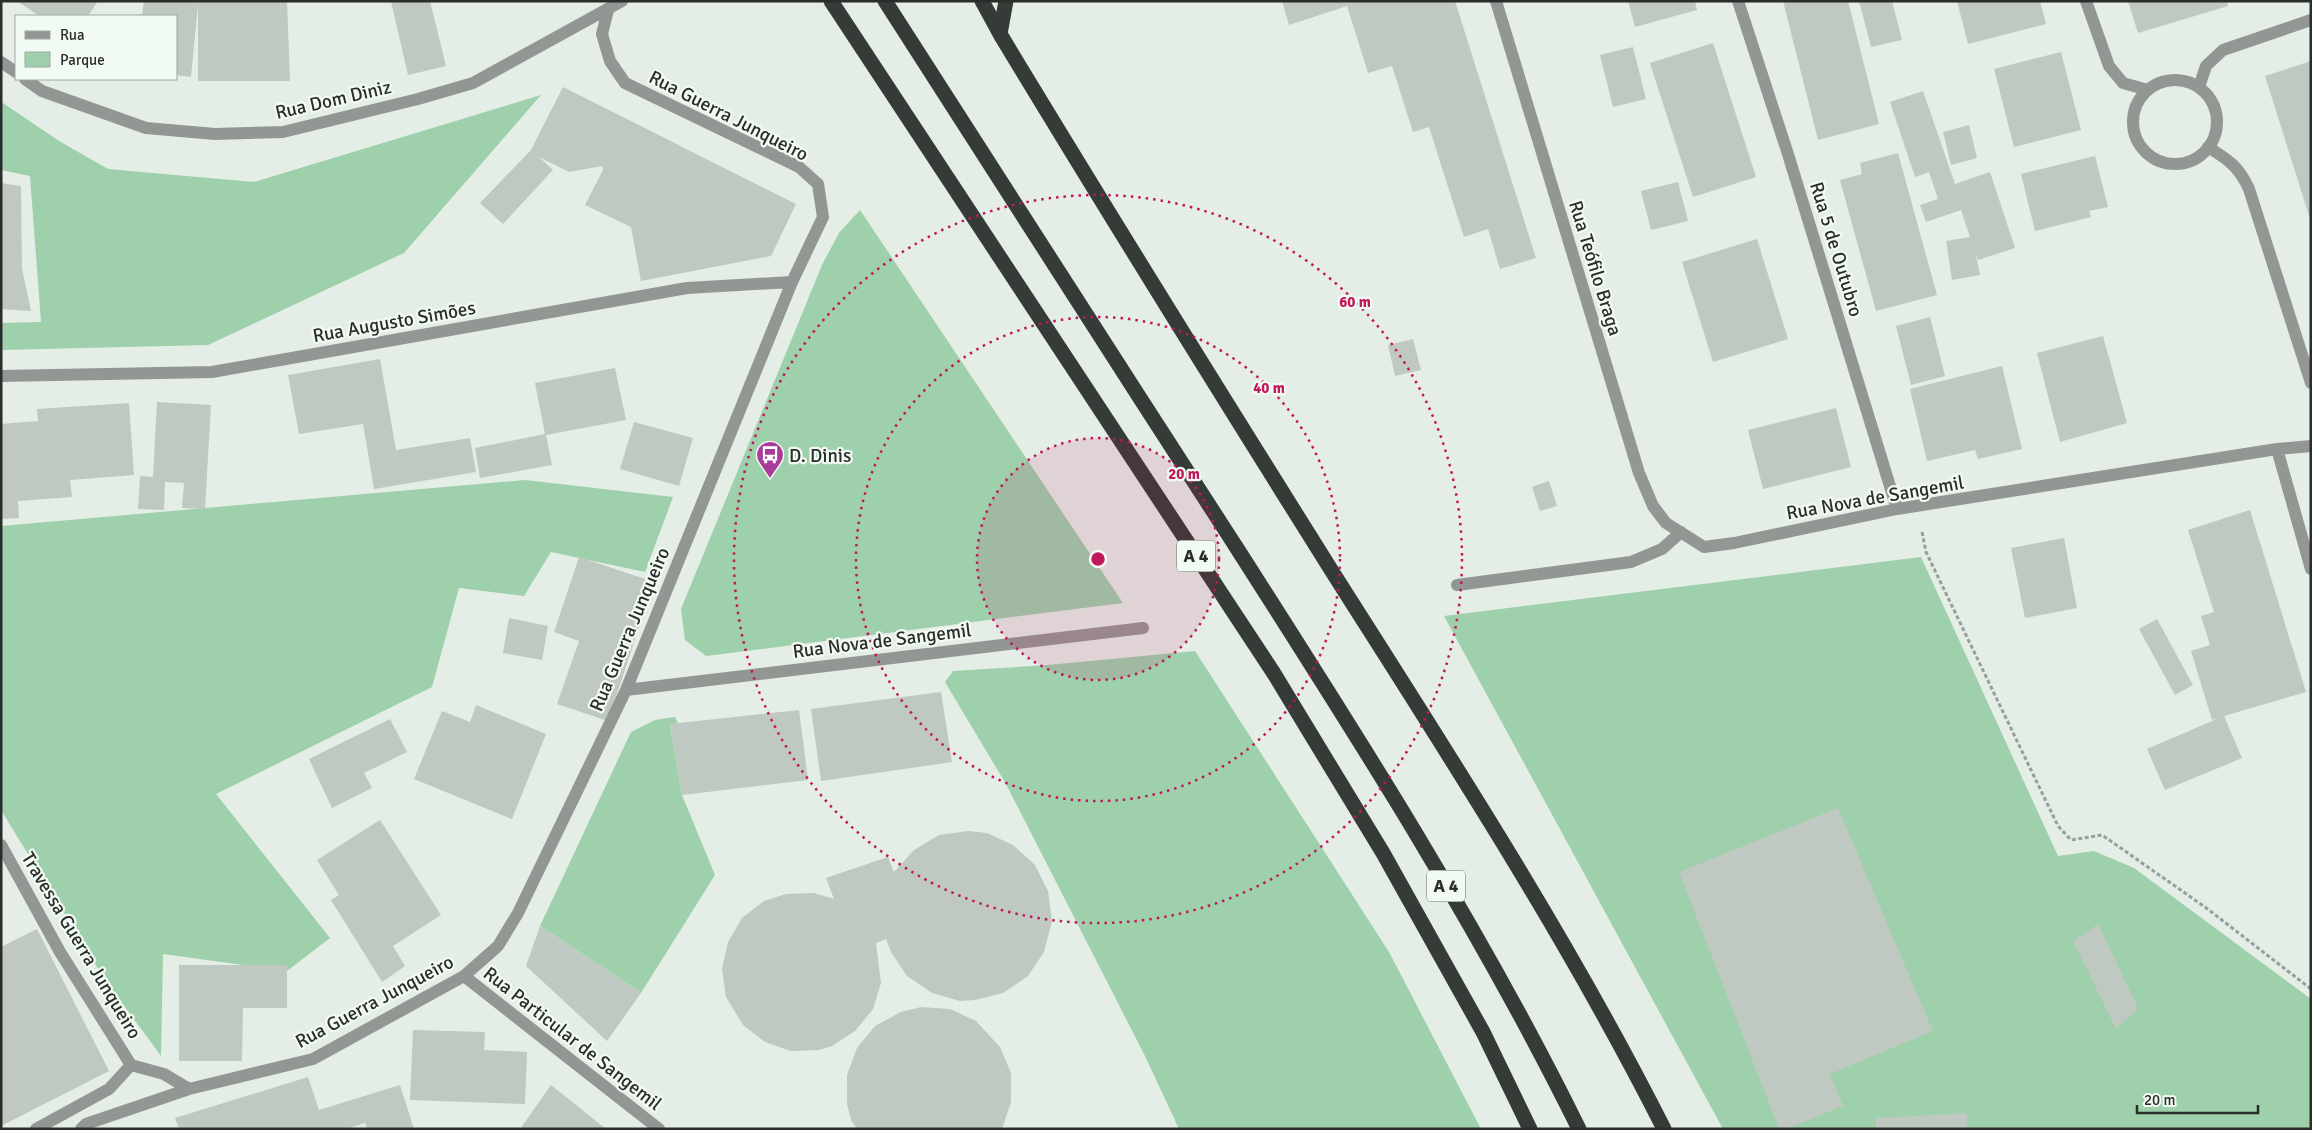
<svg xmlns="http://www.w3.org/2000/svg" width="2312" height="1130" viewBox="0 0 2312 1130" font-family="Signika,sans-serif">
	<rect width="100%" height="100%" fill="#e4ede6"/>
	<path fill="#9dd0ab" d="M541,95L404,253L208,345L1,350V323L41,322L30,176L1,170V104L3,103L59,141L108,169L254,182Z
		M860,210L1123,603L706,656L685,640L681,609L822,265L839,233Z
		M525,480L673,497L645,572L551,552L524,596L459,588L432,687L216,794L330,938L287,971L163,954L161,1056L103,977L1,810V526Z
		M1921,557L2058,856L2094,851L2134,868L2311,999V1129H1723L1444,616Z
		M1195,651L1389,952L1481,1129H1179L1145,1056L1006,784L945,682L953,671L1048,665Z
		M675,717L678,723L670,725L682,795L715,875L641,993L540,926L631,732L655,720Z"/>
	<path fill="#bfc8c1" d="M17,1H98L88,16H39Z
		M144,1H287L290,81H198V4L191,77L176,75V16H142Z
		M391,1H430L446,66L408,75Z
		M1282,1H1455L1536,258L1500,269L1488,229L1464,237L1429,127L1413,132L1392,66L1368,73L1347,6L1289,25Z
		M1628,1H1695L1697,10L1635,27Z
		M1783,1H1848L1879,124L1818,140Z
		M1859,1H1892L1902,40L1871,47Z
		M1957,1H2040L2046,24L1968,44Z
		M2128,1H2227L2228,6L2138,33Z
		M1713,43L1756,177L1693,197L1650,63Z
		M1633,47L1646,99L1613,107L1600,55Z
		M2061,52L2081,130L2014,147L1994,69Z
		M2311,61V219H2310L2265,76Z
		M563,87L796,204L771,256L641,281L631,227L585,205L603,170L602,166L569,172L539,157L553,170L503,224L480,203L531,150Z
		M1923,91L1955,184L1990,172L2015,248L1978,260L1975,251L1980,275L1952,280L1946,241L1970,237L1961,210L1926,222L1920,205L1938,199L1929,172L1915,177L1890,102Z
		M1969,125L1977,158L1951,165L1943,132Z
		M1898,153L1937,295L1876,311L1840,180L1862,174L1860,163Z
		M2095,156L2108,207L2089,211L2091,217L2035,231L2021,174Z
		M1678,182L1688,221L1651,230L1641,191Z
		M1,183L21,186L22,269L31,311L1,309Z
		M1757,239L1788,339L1713,362L1682,262Z
		M1930,317L1945,376L1911,385L1896,326Z
		M2103,336L2127,423L2060,442L2037,353Z
		M1413,339L1421,370L1395,376L1388,345Z
		M380,359L396,450L470,438L476,472L374,489L363,424L299,434L288,375Z
		M2002,366L2022,449L1978,459L1975,450L1927,461L1910,389Z
		M615,368L626,420L546,435L552,465L480,478L475,448L545,434L535,383Z
		M157,402L211,405L205,509L182,508L184,483L165,482L164,510L138,509L140,476L153,477Z
		M129,403L134,475L70,480L72,497L18,501L19,518L1,519V424L38,421L37,409Z
		M1836,408L1851,467L1763,489L1748,430Z
		M634,422L693,438L679,486L620,469Z
		M1549,481L1557,506L1540,511L1532,487Z
		M2250,510L2306,692L2224,716L2242,758L2165,790L2147,749L2219,718L2212,720L2191,651L2210,645L2201,616L2214,612L2188,530Z
		M2064,538L2077,608L2025,618L2011,548Z
		M579,557L654,582L608,721L557,704L579,641L554,632Z
		M509,618L548,626L542,660L503,653Z
		M2157,619L2193,685L2175,695L2139,629Z
		M941,692L952,762L821,781L811,709Z
		M476,705L546,734L512,819L414,779L442,711L470,722Z
		M799,710L808,780L682,795L670,724Z
		M390,719L407,752L364,773L372,788L332,808L309,759Z
		M1838,808L1933,1031L1830,1074L1843,1106L1786,1129H1779L1679,872Z
		M380,820L441,915L393,946L405,966L382,982L331,900L339,895L317,860Z
		M968,831L987,833L1013,845L1035,865L1048,891L1052,921L1044,952L1028,976L1003,993L975,1000L960,1001L932,993L907,976L891,952L886,939L876,943L881,983L873,1009L855,1031L832,1046L819,1050L791,1051L765,1042L743,1025L726,997L722,969L728,942L742,918L764,901L786,894L814,893L834,899L826,878L888,857L894,872L914,850L939,835Z
		M2098,924L2138,1008L2116,1029L2073,941Z
		M540,926L641,993L607,1041L526,966Z
		M37,929L109,1071L1,1126V947Z
		M179,965H287V1008H243L242,1061H179Z
		M921,1007L950,1009L976,1021L1000,1047L1011,1073V1102L1002,1129H857L851,1120L847,1104V1075L857,1048L875,1026L901,1012Z
		M413,1030L485,1032L484,1050L527,1052L525,1104L410,1100Z
		M308,1077L319,1110L400,1085L414,1129H367L365,1123L346,1129H179L175,1118Z
		M551,1085L606,1129H520Z
		M1967,1113V1129H1876V1118Z"/>
	<g fill="none" stroke-linecap="round" stroke-linejoin="round">
		<path stroke="#989e99" stroke-width="3" stroke-dasharray="4 2.5" stroke-linecap="butt" d="M1922,532L1926,552L2058,826L2071,840L2102,835L2205,907L2311,989"/>
		<path stroke="#939794" stroke-width="12" d="M1496,1L1639,473L1653,506L1666,523L1704,547L1734,543L1897,509L2277,449L2311,446
			M1738,1L1787,151L1897,509
			M2086,1L2109,66L2123,83L2148,90
			M1,62L16,72
			M25,79L42,91L146,128L215,134L283,132L418,99L473,83L622,1
			M2133 122a42 42 0 1 1 84 0a42 42 0 1 1-84 0Z
			M2199,87L2206,66L2223,50L2311,20
			M2208,147C2229,160 2239,167 2249,189L2311,383
			M1,376L212,372L687,288L792,282
			M2277,449L2311,569
			M1457,585L1631,562L1662,549L1681,532
			M626,690L1143,628
			M1,845L60,952L131,1065L164,1074L189,1089
			M464,976L659,1129
			M36,1129L109,1089L131,1065
			M81,1129L86,1124L189,1089L313,1059L464,976L498,946L518,913L626,690L792,282L823,217L818,184L799,167L625,83L610,61L602,34L608,10"/>
		<path stroke="#353c37" stroke-width="15" d="M831,1L1273,672L1383,853L1483,1032L1530,1129
			M885,1C1000,180 1115,360 1231,539C1354,731 1478,924 1579,1129
			M982,1L1000,34C1110,216 1222,396 1335,576C1450,757 1567,937 1664,1129
			M1000,34L1006,1"/>
	</g>
	<circle cx="1098" cy="559" r="121" fill="#c2185b" fill-opacity=".12"/>
	<g fill="none" stroke="#c2185b" stroke-width="2.5" stroke-dasharray="2.5 5">
		<circle cx="1098" cy="559" r="121"/>
		<circle cx="1098" cy="559" r="242"/>
		<circle cx="1098" cy="559" r="364"/>
	</g>
	<defs>
		<symbol id="bus-pin" viewBox="-11 -11 22 30"><path d="M0 17L-7.5 6A9.5 9.5 0 1 1 7.5 6Z" fill="#a93c9a" stroke="#f1faf3"/><path d="M-5-6H5V4H4V6H2V4H-2V6H-4V4H-5ZM-3.5-4V0h7V-4ZM-3.5 1.2v1.5H-2V1.2ZM2 1.2v1.5H3.5V1.2Z" fill="#fff"/></symbol>
	</defs>
	<g fill-rule="evenodd">
		<use href="#bus-pin" x="754" y="439" width="32" height="43"/>
	</g>
	<g text-anchor="middle" stroke-width="4.5" stroke-linejoin="round" paint-order="stroke">
		<g fill="#f1faf3" stroke="#666a66" stroke-width="1">
			<rect x="1177" y="540.5" width="38" height="31" rx="4"/>
			<rect x="1427" y="870.5" width="38" height="31" rx="4"/>
		</g>
		<g font-size="18" font-weight="bold" fill="#2a2d2a">
			<text x="1196" y="562">A 4</text>
			<text x="1446" y="892">A 4</text>
		</g>
		<g font-size="19" fill="#2a2d2a" stroke="#f1faf3">
			<text transform="translate(333 99) rotate(-13)" y="7">Rua Dom Diniz</text>
			<text transform="translate(729 115) rotate(27)" y="7">Rua Guerra Junqueiro</text>
			<text transform="translate(1837 249) rotate(73)" y="7">Rua 5 de Outubro</text>
			<text transform="translate(1596 268) rotate(73)" y="7">Rua Teófilo Braga</text>
			<text transform="translate(394 321) rotate(-10)" y="7">Rua Augusto Simões</text>
			<text transform="translate(1875 497) rotate(-10)" y="7">Rua Nova de Sangemil</text>
			<text transform="translate(629 629) rotate(-67)" y="7">Rua Guerra Junqueiro</text>
			<text transform="translate(882 640) rotate(-7)" y="7">Rua Nova de Sangemil</text>
			<text transform="translate(82 945) rotate(59)" y="7">Travessa Guerra Junqueiro</text>
			<text transform="translate(374 1001) rotate(-28)" y="7">Rua Guerra Junqueiro</text>
			<text transform="translate(573 1038) rotate(38)" y="7">Rua Particular de Sangemil</text>
		</g>
		<g font-size="19" fill="#2a2d2a" stroke="#f1faf3" text-anchor="start">
			<text x="789" y="462">D. Dinis</text>
		</g>
	</g>
	<circle cx="1098" cy="559" r="8" fill="#c2185b" stroke="#f1faf3" stroke-width="2.5"/>
	<g font-size="15" text-anchor="middle" font-weight="bold" fill="#c2185b" stroke="#f1faf3" stroke-width="4.5" stroke-linejoin="round" paint-order="stroke">
		<text x="1355" y="307">60 m</text>
		<text x="1269" y="393">40 m</text>
		<text x="1184" y="479">20 m</text>
	</g>
	<rect width="2312" height="1130" fill="none" stroke="#2a2d2a" stroke-width="5"/>
	<rect x="15" y="15" width="162" height="65" fill="#f1faf3" stroke="#a1a8a3"/>
	<rect x="25" y="31" width="25" height="8" fill="#939794" stroke="#a1a8a3"/>
	<text x="60" y="40" font-size="15" fill="#2a2d2a">Rua</text>
	<rect x="25" y="52" width="25" height="15" fill="#9dd0ab" stroke="#a1a8a3"/>
	<text x="60" y="65" font-size="15" fill="#2a2d2a">Parque</text>
	<path d="M2137 1105v8h121v-8" fill="none" stroke="#2a2d2a" stroke-width="2.5"/>
	<text x="2144" y="1105" font-size="15" fill="#2a2d2a" stroke="#f1faf3" stroke-width="4" paint-order="stroke">20 m</text>
</svg>
